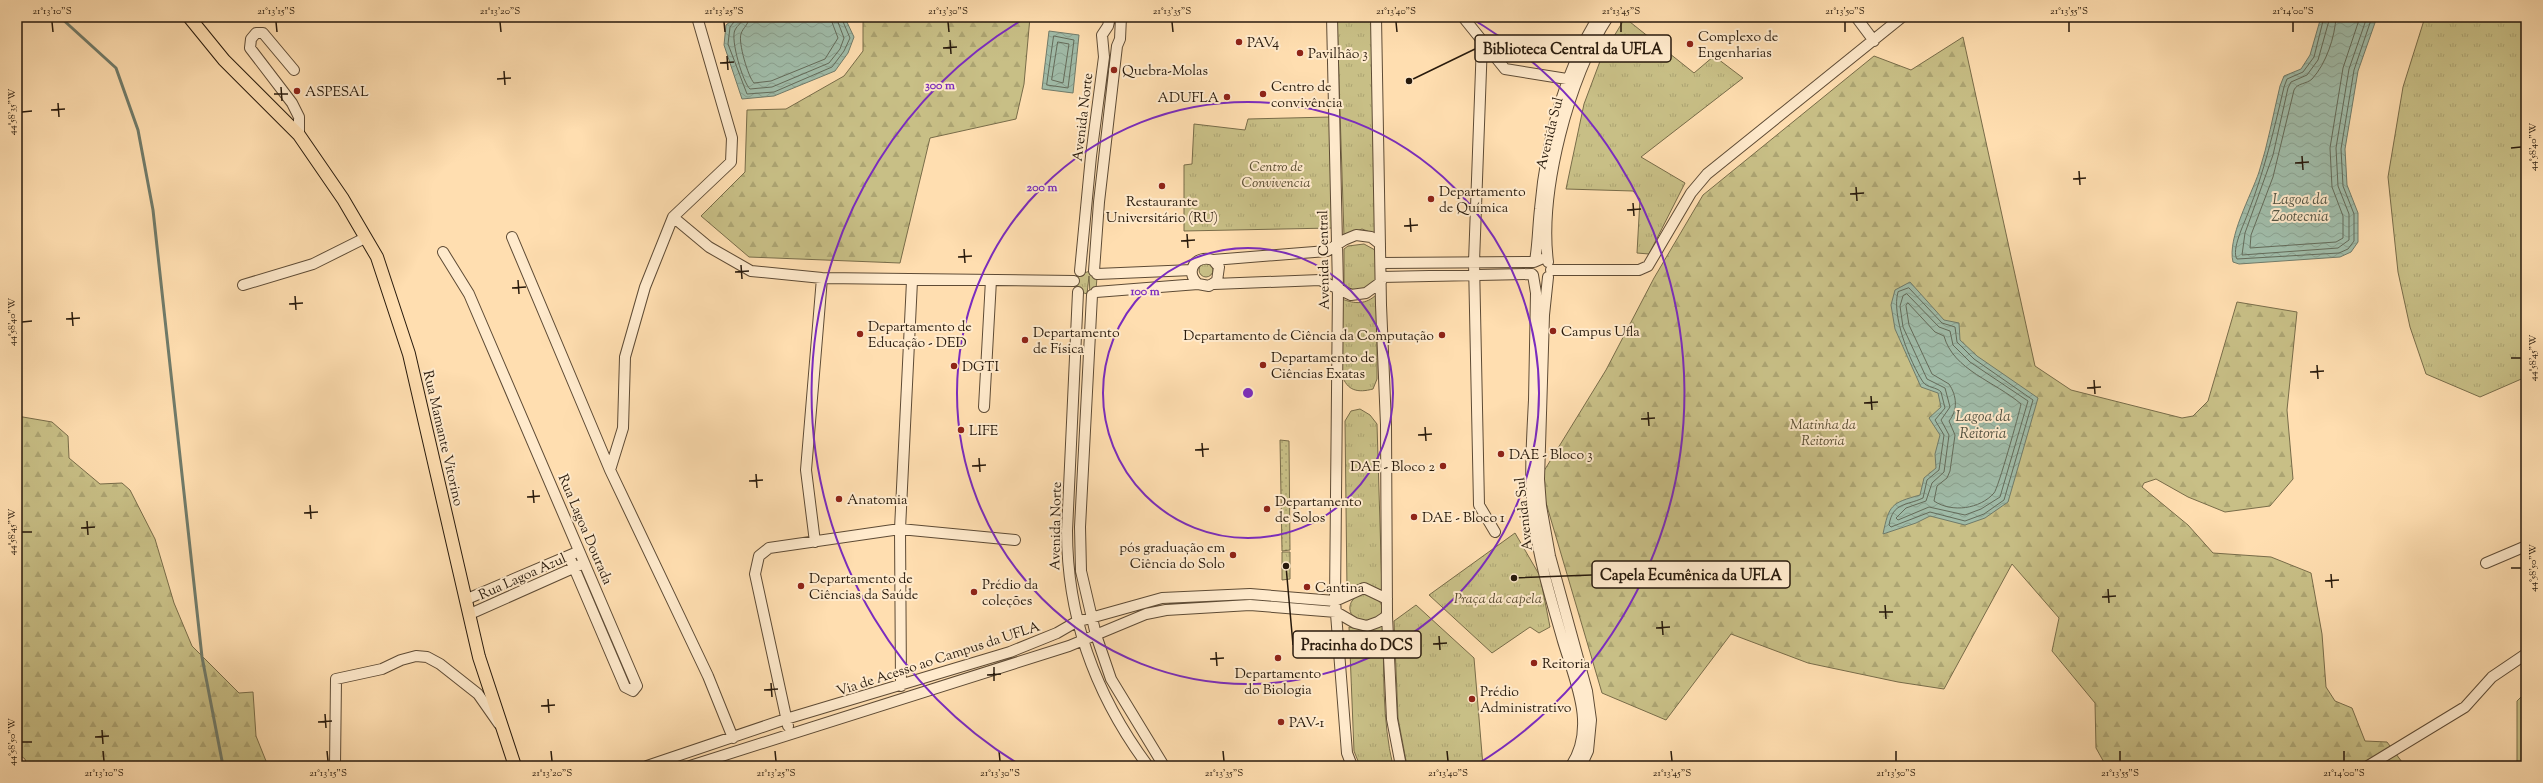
<svg xmlns="http://www.w3.org/2000/svg" width="2543" height="783" viewBox="0 0 2543 783" font-family="'Sorts Mill Goudy',serif">
	<defs>
		<pattern id="grass-tufts" width="24" height="20" patternUnits="userSpaceOnUse"><rect width="24" height="20" fill="#c8bf86"/><path d="M3 7l-1-3M5 7V3M7 7l1-3M15 17l-1-3M17 17v-4M19 17l1-3" fill="none" stroke="#aca472"/></pattern>
		<pattern id="forest-firs" width="22" height="20" patternUnits="userSpaceOnUse"><rect width="22" height="20" fill="#c8bf86"/><path d="M5 1l3.5 6h-7zM16 11l3.5 6h-7z" fill="#aca472"/></pattern>
		<pattern id="garden-dots" width="8" height="8" patternUnits="userSpaceOnUse"><rect width="8" height="8" fill="#c8bf86"/><path d="M2 2h.1M6 6h.1" fill="none" stroke="#aca472" stroke-width="1.8" stroke-linecap="round"/></pattern>
		<pattern id="water-waves" width="16" height="10" patternUnits="userSpaceOnUse"><rect width="16" height="10" fill="#a0bca9"/><path d="M0 5q4-4 8 0t8 0" fill="none" stroke="#8aa190"/></pattern>
	</defs>
	<rect width="100%" height="100%" fill="#ffdeb0"/>
	<filter id="stains"><feTurbulence type="fractalNoise" baseFrequency=".005" numOctaves="4"/><feColorMatrix values="0 0 0 0 .2 0 0 0 0 .09 0 0 0 0 .02 0 0 0 .5 -.17"/></filter>
	<radialGradient id="worn" r=".72"><stop offset=".6" stop-color="#630" stop-opacity="0"/><stop offset="1" stop-color="#630" stop-opacity=".3"/></radialGradient>
	<path fill="url(#grass-tufts)" stroke="#786c49" d="M1337,17H1373L1375,234L1362,229L1344,236Z
		M2425,17H2526V377L2480,397L2426,374L2410,327L2398,272L2388,177L2403,87Z
		M1625,18L1694,73L1714,56L1743,78L1641,157L1685,183L1649,254L1637,253L1640,199L1633,191L1566,189L1584,104L1602,56Z
		M1330,117L1332,228L1184,231V165L1192,164L1194,124L1245,130L1248,119Z
		M1364,244L1375,250L1377,281L1362,290L1348,289L1344,285V249L1348,246Z
		M1199 270a7 7 0 1 1 14 0a7 7 0 1 1-14 0Z
		M1090,271L1097,277L1096,290L1090,294L1089,276L1087,294L1081,292L1076,286L1078,275Z
		M1377,294V379L1373,389C1358,393 1347,391 1342,375V299C1355,304 1366,305 1377,294Z
		M1360,409L1370,415L1377,424L1382,591C1369,584 1360,583 1347,590L1345,421L1351,411Z
		M1515,533L1540,576L1550,627L1539,633L1530,627L1492,653L1429,595Z
		M1282,552H1290V579L1282,580Z
		M1364,593C1378,598 1388,604 1378,619C1374,619 1369,621 1365,621C1347,621 1343,599 1364,593Z
		M1416,605L1474,658L1483,766H1407L1398,718L1394,621Z
		M1383,625C1384,672 1382,720 1393,766H1360L1354,751L1349,627L1368,631Z
		M2526,692V766H2517V701Z"/>
	<path fill="url(#forest-firs)" stroke="#786c49" d="M860,17H1030L1024,84L1016,119L930,138L900,263L749,257L701,216L745,172L747,110L786,109L844,76L863,51V21Z
		M1963,37L2035,366L2071,390L2182,418L2193,416L2208,401L2237,302L2297,312L2287,410L2293,479L2270,506L2225,512L2188,497L2156,479L2144,483L2142,487L2188,525L2213,553L2271,557L2311,573L2322,634L2326,687L2335,701L2352,708L2365,741L2387,742L2405,766H2106L2096,748L2095,703L2052,651L2059,618L2012,564L1944,689L1898,682L1808,663L1731,634L1666,720L1602,693L1539,479L1606,370L1654,278L1703,195L1874,56L1911,70Z
		M17,416L52,422L68,436L69,458L100,484L122,483L130,490L155,539L174,603L192,646L239,693L253,692L256,736L268,766H27L25,759L17,753Z"/>
	<path fill="url(#garden-dots)" stroke="#786c49" d="M1280,440L1289,441L1290,550L1282,551Z"/>
	<path fill="url(#water-waves)" stroke="#707b6a" d="M736,17H842L845,18L854,37L848,53L835,71L774,96L742,99L724,45L726,25Z
		M2321,17H2377L2358,71L2345,149L2347,185L2358,213V242L2351,252L2340,257L2239,264L2233,262C2227,238 2251,196 2259,172C2268,144 2273,115 2280,86L2284,76L2301,69L2310,55Z
		M1049,31L1079,35L1073,93L1042,89Z
		M1910,282L1944,320L1959,323L1960,340L1977,356L2038,398L2008,502L1985,518L1965,525L1930,516L1916,523L1883,534C1889,505 1891,503 1920,495L1924,478L1936,468L1935,454L1940,435L1929,418L1941,407L1938,393L1921,387L1895,329L1891,305L1895,290Z"/>
	<g fill="none" stroke-linecap="round" stroke-linejoin="round">
		<path stroke="#646b5a" stroke-width="1" d="M738,17L730,27L728,44L747,94L774,92L832,67L844,51L850,38L841,17
			M743,17C742,24 738,24 735,30C730,39 743,83 750,89L772,87L829,63L840,49L844,38L836,17
			M749,17C749,25 743,27 741,34C738,42 748,77 754,83L771,81L825,59L838,38L830,17
			M2324,17L2314,57L2303,72L2287,79L2284,87C2274,130 2264,172 2248,213C2244,224 2231,250 2237,259L2339,253L2348,249L2354,241V214L2343,186L2341,149L2354,70L2372,17
			M2330,17L2318,60L2307,75L2291,82L2288,88L2273,155L2245,233L2242,255L2338,248L2349,240V214L2338,186L2336,148L2349,69L2367,17
			M2336,17C2335,37 2326,64 2312,79C2307,84 2297,83 2294,90L2273,177L2251,235L2250,248L2336,242L2343,238V216L2332,187L2330,148L2343,68L2360,17
			M1054,36L1074,40L1068,88L1047,85Z
			M1058,42L1069,44L1063,83L1052,80Z
			M1909,288L1942,323L1955,327L1957,342L1974,359L2033,400L2004,500L1984,514L1965,521L1930,512L1891,527L1889,525C1893,502 1906,506 1923,498L1927,480L1939,470L1944,435L1935,420L1945,408L1941,392C1937,387 1927,388 1923,382C1910,362 1891,315 1898,292Z
			M1907,294L1939,327L1950,331L1953,345L1970,362L2028,401L2000,497L1981,509L1965,515L1929,507L1898,520L1896,518L1906,508L1926,501L1932,483L1944,472L1949,435L1941,420L1950,407L1945,388L1927,379L1903,327L1900,306L1903,296Z
			M1908,303L1935,332L1944,336C1953,370 1996,382 2021,404C2019,414 1998,489 1994,493C1980,509 1952,513 1934,501L1937,486L1947,478L1950,471L1955,435L1949,421C1958,410 1957,396 1949,384L1932,374L1909,325L1906,306Z"/>
		<path stroke="#707b6a" stroke-width="3" d="M60,17L116,68L138,130L153,210L202,657L223,766"/>
		<defs>
			<path id="minor" d="M1332,17L1338,288L1335,601L1347,753L1352,766
				M1376,17L1381,305L1386,425L1387,616L1392,719L1401,766
				M1463,17L1505,69L1573,80
				M1856,17L1874,41
				M1482,42L1474,262L1479,505L1495,532
				M294,70L263,33H256L251,39L250,48L292,103L299,117V135
				M673,217L709,247L751,271L822,278L1074,281
				M512,237L610,470L708,676L733,738
				M443,252L469,294L637,686L633,691L625,687L569,556
				M1213,260L1219,267L1217,281L1209,286L1198,284C1184,271 1196,254 1213,260L1327,251L1344,240L1356,235L1371,237L1380,244
				M1535,261C1538,244 1538,226 1540,209C1546,142 1563,75 1598,17
				M1548,262C1539,192 1569,76 1608,17
				M1381,263L1534,262L1541,259
				M1551,270H1639L1648,266L1691,193L1707,174L1902,17
				M1080,271L1091,156L1104,57L1102,35L1108,26L1110,17
				M1094,271L1099,202L1117,46L1120,39L1121,17
				M1097,274L1192,270
				M1533,275L1536,293C1535,329 1535,364 1534,400C1532,440 1529,481 1534,521C1539,561 1552,602 1563,641C1575,681 1597,727 1571,766
				M1381,277L1532,274
				M1548,277L1544,315L1539,479L1541,506L1550,556L1587,691L1591,720L1588,751L1581,766
				M1214,284L1320,280L1351,295L1366,293L1381,282
				M243,285L313,264L365,238
				M1078,292L1067,531C1067,619 1096,696 1148,766
				M1096,292L1198,284
				M1092,295L1080,527L1081,571L1096,635L1111,679L1164,766
				M984,407L991,280
				M610,470L623,428L625,357L645,287L673,217L731,162L732,138L697,17
				M815,542L806,470L822,278
				M2486,563L2526,546
				M467,599L575,553
				M470,614L580,565
				M901,686L900,529L912,281
				M788,726L755,574L759,556L769,548L900,529L1015,540
				M335,766L336,679L382,669L401,660L416,656L427,657L440,664L478,694L499,724
				M647,766L786,719L1010,652L1057,633L1076,622L1162,598L1250,594L1335,601L1364,588L1387,599
				M690,766L1069,646L1146,614L1166,610L1250,605L1336,612L1355,623L1367,626L1378,622L1387,616
				M2368,766L2465,707L2492,677L2526,654"/>
			<path id="major" d="M189,17L224,60L299,135L343,199L377,257L409,354L479,657L515,766"/>
		</defs>
		<use href="#minor" stroke="#5e4b35" stroke-width="12"/>
		<use href="#major" stroke="#281a0c" stroke-width="14"/>
		<use href="#minor" stroke="#ffeacc" stroke-width="10"/>
		<use href="#major" stroke="#ffdeb0" stroke-width="12"/>
	</g>
	<path fill="none" stroke="#281a0c" stroke-width="1.5" d="M52,22L53,32M276,22L277,32M500,22L501,32M724,22L725,32M948,22L949,32M1172,22L1173,32M1396,22L1397,32M1621,22V32M1845,22V32M2069,22V32M2293,22V32M950,40L951,54M943,48L957,47M727,56L728,70M720,63L734,62M504,71L505,85M497,79L511,78M281,87L282,101M274,94H288M58,103L59,117M51,110L65,109M22,112L32,111M2511,148L2521,147M2302,156L2303,170M2295,163L2309,162M2079,171L2080,185M2073,179L2086,178M1856,187L1857,201M1850,194L1864,193M1633,203L1634,216M1627,210L1641,209M1410,218L1411,232M1404,226L1418,225M1187,234L1188,248M1181,241L1195,240M964,249L965,263M958,257L972,256M741,265L742,279M735,272L749,271M518,280L519,294M512,288L526,287M295,296L296,310M289,304L303,303M72,312L73,326M66,319L80,318M22,322L32,321M2511,358H2521M2317,365L2318,379M2310,372L2324,371M2094,380L2095,394M2087,388L2101,387M1871,396L1872,410M1864,403L1878,402M1648,412L1649,426M1641,419L1655,418M1425,427L1426,441M1418,435L1432,434M1202,443L1203,457M1195,450L1209,449M979,458L980,472M972,466L986,465M756,474L757,488M749,481L763,480M533,490L534,503M527,497L540,496M310,505L311,519M304,513L318,512M87,521L88,535M81,528L95,527M22,532H32M2511,568H2521M2331,574L2332,588M2325,581L2339,580M2108,589L2109,603M2102,597L2116,596M1885,605L1886,619M1879,612H1893M1662,621L1663,635M1656,628L1670,627M1439,636L1440,650M1433,644L1447,643M1216,652L1217,666M1210,659L1224,658M994,667V681M987,675L1001,674M771,683L772,697M764,690L778,689M548,699L549,713M541,706L555,705M325,714L326,728M318,722L332,721M102,730L103,744M95,737L109,736M22,742H32M103,751L104,761M327,751L328,761M551,751L552,761M775,751L776,761M999,751L1000,761M1223,751L1224,761M1447,751L1448,761M1671,751L1672,761M1896,751V761M2120,751V761M2344,751V761"/>
	<g fill="none" stroke="#7b2cbf" stroke-width="2">
		<circle cx="1248" cy="393" r="145"/>
		<circle cx="1248" cy="393" r="291"/>
		<path d="M1020 765A436 436 0 0 1 1027 17M1469 17A436 436 0 0 1 1476 765"/>
	</g>
	<g fill="#8f2418" stroke="#ffeacc" stroke-width="1.5">
		<circle cx="1239" cy="42" r="4"/>
		<circle cx="1690" cy="44" r="4"/>
		<circle cx="1300" cy="53" r="4"/>
		<circle cx="1114" cy="70" r="4"/>
		<circle cx="297" cy="91" r="4"/>
		<circle cx="1263" cy="94" r="4"/>
		<circle cx="1227" cy="97" r="4"/>
		<circle cx="1162" cy="186" r="4"/>
		<circle cx="1431" cy="199" r="4"/>
		<circle cx="1553" cy="331" r="4"/>
		<circle cx="860" cy="334" r="4"/>
		<circle cx="1442" cy="335" r="4"/>
		<circle cx="1025" cy="340" r="4"/>
		<circle cx="1263" cy="365" r="4"/>
		<circle cx="954" cy="366" r="4"/>
		<circle cx="961" cy="430" r="4"/>
		<circle cx="1501" cy="454" r="4"/>
		<circle cx="1443" cy="466" r="4"/>
		<circle cx="839" cy="499" r="4"/>
		<circle cx="1267" cy="509" r="4"/>
		<circle cx="1414" cy="517" r="4"/>
		<circle cx="1233" cy="555" r="4"/>
		<circle cx="801" cy="586" r="4"/>
		<circle cx="1307" cy="587" r="4"/>
		<circle cx="974" cy="592" r="4"/>
		<circle cx="1278" cy="658" r="4"/>
		<circle cx="1534" cy="663" r="4"/>
		<circle cx="1472" cy="699" r="4"/>
		<circle cx="1281" cy="722" r="4"/>
	</g>
	<g text-anchor="middle" stroke-width="4" stroke-linejoin="round" paint-order="stroke">
		<g font-size="14" fill="#281a0c" stroke="#ffeacc" text-anchor="start">
			<text x="1698" y="41">Complexo de<tspan x="1698" dy="16">Engenharias</tspan></text>
			<text x="1247" y="47">PAV4</text>
			<text x="1308" y="58">Pavilhão 3</text>
			<text x="1122" y="75">Quebra-Molas</text>
			<text x="1271" y="91">Centro de<tspan x="1271" dy="16">convivência</tspan></text>
			<text x="305" y="96">ASPESAL</text>
			<text x="1219" y="102" text-anchor="end">ADUFLA</text>
			<text x="1439" y="196">Departamento<tspan x="1439" dy="16">de Química</tspan></text>
			<text x="1162" y="206" text-anchor="middle">Restaurante<tspan x="1162" dy="16">Universitário (RU)</tspan></text>
			<text x="868" y="331">Departamento de<tspan x="868" dy="16">Educação - DED</tspan></text>
			<text x="1561" y="336">Campus Ufla</text>
			<text x="1033" y="337">Departamento<tspan x="1033" dy="16">de Física</tspan></text>
			<text x="1434" y="340" text-anchor="end">Departamento de Ciência da Computação</text>
			<text x="1271" y="362">Departamento de<tspan x="1271" dy="16">Ciências Exatas</tspan></text>
			<text x="962" y="371">DGTI</text>
			<text x="969" y="435">LIFE</text>
			<text x="1509" y="459">DAE - Bloco 3</text>
			<text x="1435" y="471" text-anchor="end">DAE - Bloco 2</text>
			<text x="847" y="504">Anatomia</text>
			<text x="1275" y="506">Departamento<tspan x="1275" dy="16">de Solos</tspan></text>
			<text x="1422" y="522">DAE - Bloco 1</text>
			<text x="1225" y="552" text-anchor="end">pós graduação em<tspan x="1225" dy="16">Ciência do Solo</tspan></text>
			<text x="809" y="583">Departamento de<tspan x="809" dy="16">Ciências da Saúde</tspan></text>
			<text x="982" y="589">Prédio da<tspan x="982" dy="16">coleções</tspan></text>
			<text x="1315" y="592">Cantina</text>
			<text x="1542" y="668">Reitoria</text>
			<text x="1278" y="678" text-anchor="middle">Departamento<tspan x="1278" dy="16">do Biologia</tspan></text>
			<text x="1480" y="696">Prédio<tspan x="1480" dy="16">Administrativo</tspan></text>
			<text x="1289" y="727">PAV-1</text>
		</g>
		<g font-size="14" fill="#281a0c" stroke="#ffeacc">
			<text transform="translate(1082 117) rotate(-83)" y="5">Avenida Norte</text>
			<text transform="translate(1549 133) rotate(-76)" y="5">Avenida Sul</text>
			<text transform="translate(1323 260) rotate(-91)" y="5">Avenida Central</text>
			<text transform="translate(444 438) rotate(77)" y="5">Rua Mamante Vitorino</text>
			<text transform="translate(1523 514) rotate(-96)" y="5">Avenida Sul</text>
			<text transform="translate(1055 526) rotate(-89)" y="5">Avenida Norte</text>
			<text transform="translate(586 529) rotate(67)" y="5">Rua Lagoa Dourada</text>
			<text transform="translate(522 576) rotate(-24)" y="5">Rua Lagoa Azul</text>
			<text transform="translate(938 658) rotate(-18)" y="5">Via de Acesso ao Campus da UFLA</text>
		</g>
		<g font-size="14" font-style="italic" fill="#584c31" stroke="#ffeacc">
			<text x="1276" y="171">Centro de<tspan x="1276" dy="16">Convivencia</tspan></text>
			<text x="1823" y="429">Matinha da<tspan x="1823" dy="16">Reitoria</tspan></text>
			<text x="1498" y="603">Praça da capela</text>
		</g>
		<g font-size="15" font-style="italic" fill="#525343" stroke="#ffeacc">
			<text x="2300" y="204">Lagoa da<tspan x="2300" dy="17">Zootecnia</tspan></text>
			<text x="1983" y="421">Lagoa da<tspan x="1983" dy="17">Reitoria</tspan></text>
		</g>
	</g>
	<circle cx="1248" cy="393" r="6" fill="#7b2cbf" stroke="#ffeacc" stroke-width="2"/>
	<g font-size="12" text-anchor="middle" font-weight="bold" fill="#7b2cbf" stroke="#ffeacc" stroke-width="4" stroke-linejoin="round" paint-order="stroke">
		<text x="940" y="89">300 m</text>
		<text x="1042" y="191">200 m</text>
		<text x="1145" y="295">100 m</text>
	</g>
	<path fill="none" stroke="#281a0c" stroke-width="1.5" d="M1409 81L1475 49M1514 578L1592 575M1286 566L1293 645"/>
	<g fill="#281a0c" stroke="#ffeacc" stroke-width="1.5">
		<circle cx="1409" cy="81" r="4"/>
		<circle cx="1514" cy="578" r="4"/>
		<circle cx="1286" cy="566" r="4"/>
	</g>
	<g fill="#ffeacc" stroke="#281a0c" stroke-width="1.5">
		<rect x="1475" y="35" width="196" height="27" rx="4"/>
		<rect x="1592" y="561" width="198" height="27" rx="4"/>
		<rect x="1293" y="631" width="128" height="27" rx="4"/>
	</g>
	<g font-size="15" text-anchor="middle" font-weight="bold" fill="#281a0c">
		<text x="1573" y="54">Biblioteca Central da UFLA</text>
		<text x="1691" y="580">Capela Ecumênica da UFLA</text>
		<text x="1357" y="650">Pracinha do DCS</text>
	</g>
	<rect width="2543" height="783" fill="none" stroke="#ffdeb0" stroke-width="44"/>
	<rect x="22" y="22" width="2499" height="739" fill="none" stroke="#281a0c" stroke-width="1.5"/>
	<g font-size="10" text-anchor="middle" fill="#281a0c">
		<text x="52" y="14">21°13'10"S</text>
		<text x="276" y="14">21°13'15"S</text>
		<text x="500" y="14">21°13'20"S</text>
		<text x="724" y="14">21°13'25"S</text>
		<text x="948" y="14">21°13'30"S</text>
		<text x="1172" y="14">21°13'35"S</text>
		<text x="1396" y="14">21°13'40"S</text>
		<text x="1621" y="14">21°13'45"S</text>
		<text x="1845" y="14">21°13'50"S</text>
		<text x="2069" y="14">21°13'55"S</text>
		<text x="2293" y="14">21°14'00"S</text>
		<text transform="translate(11 112) rotate(-90)" y="4">44°58'35"W</text>
		<text transform="translate(2532 147) rotate(-90)" y="4">44°58'40"W</text>
		<text transform="translate(11 322) rotate(-90)" y="4">44°58'40"W</text>
		<text transform="translate(2532 358) rotate(-90)" y="4">44°58'45"W</text>
		<text transform="translate(11 532) rotate(-90)" y="4">44°58'45"W</text>
		<text transform="translate(2532 568) rotate(-90)" y="4">44°58'50"W</text>
		<text transform="translate(11 742) rotate(-90)" y="4">44°58'50"W</text>
		<text x="104" y="776">21°13'10"S</text>
		<text x="328" y="776">21°13'15"S</text>
		<text x="552" y="776">21°13'20"S</text>
		<text x="776" y="776">21°13'25"S</text>
		<text x="1000" y="776">21°13'30"S</text>
		<text x="1224" y="776">21°13'35"S</text>
		<text x="1448" y="776">21°13'40"S</text>
		<text x="1672" y="776">21°13'45"S</text>
		<text x="1896" y="776">21°13'50"S</text>
		<text x="2120" y="776">21°13'55"S</text>
		<text x="2344" y="776">21°14'00"S</text>
	</g>
	<rect width="100%" height="100%" filter="url(#stains)"/>
	<rect width="100%" height="100%" fill="url(#worn)"/>
</svg>
